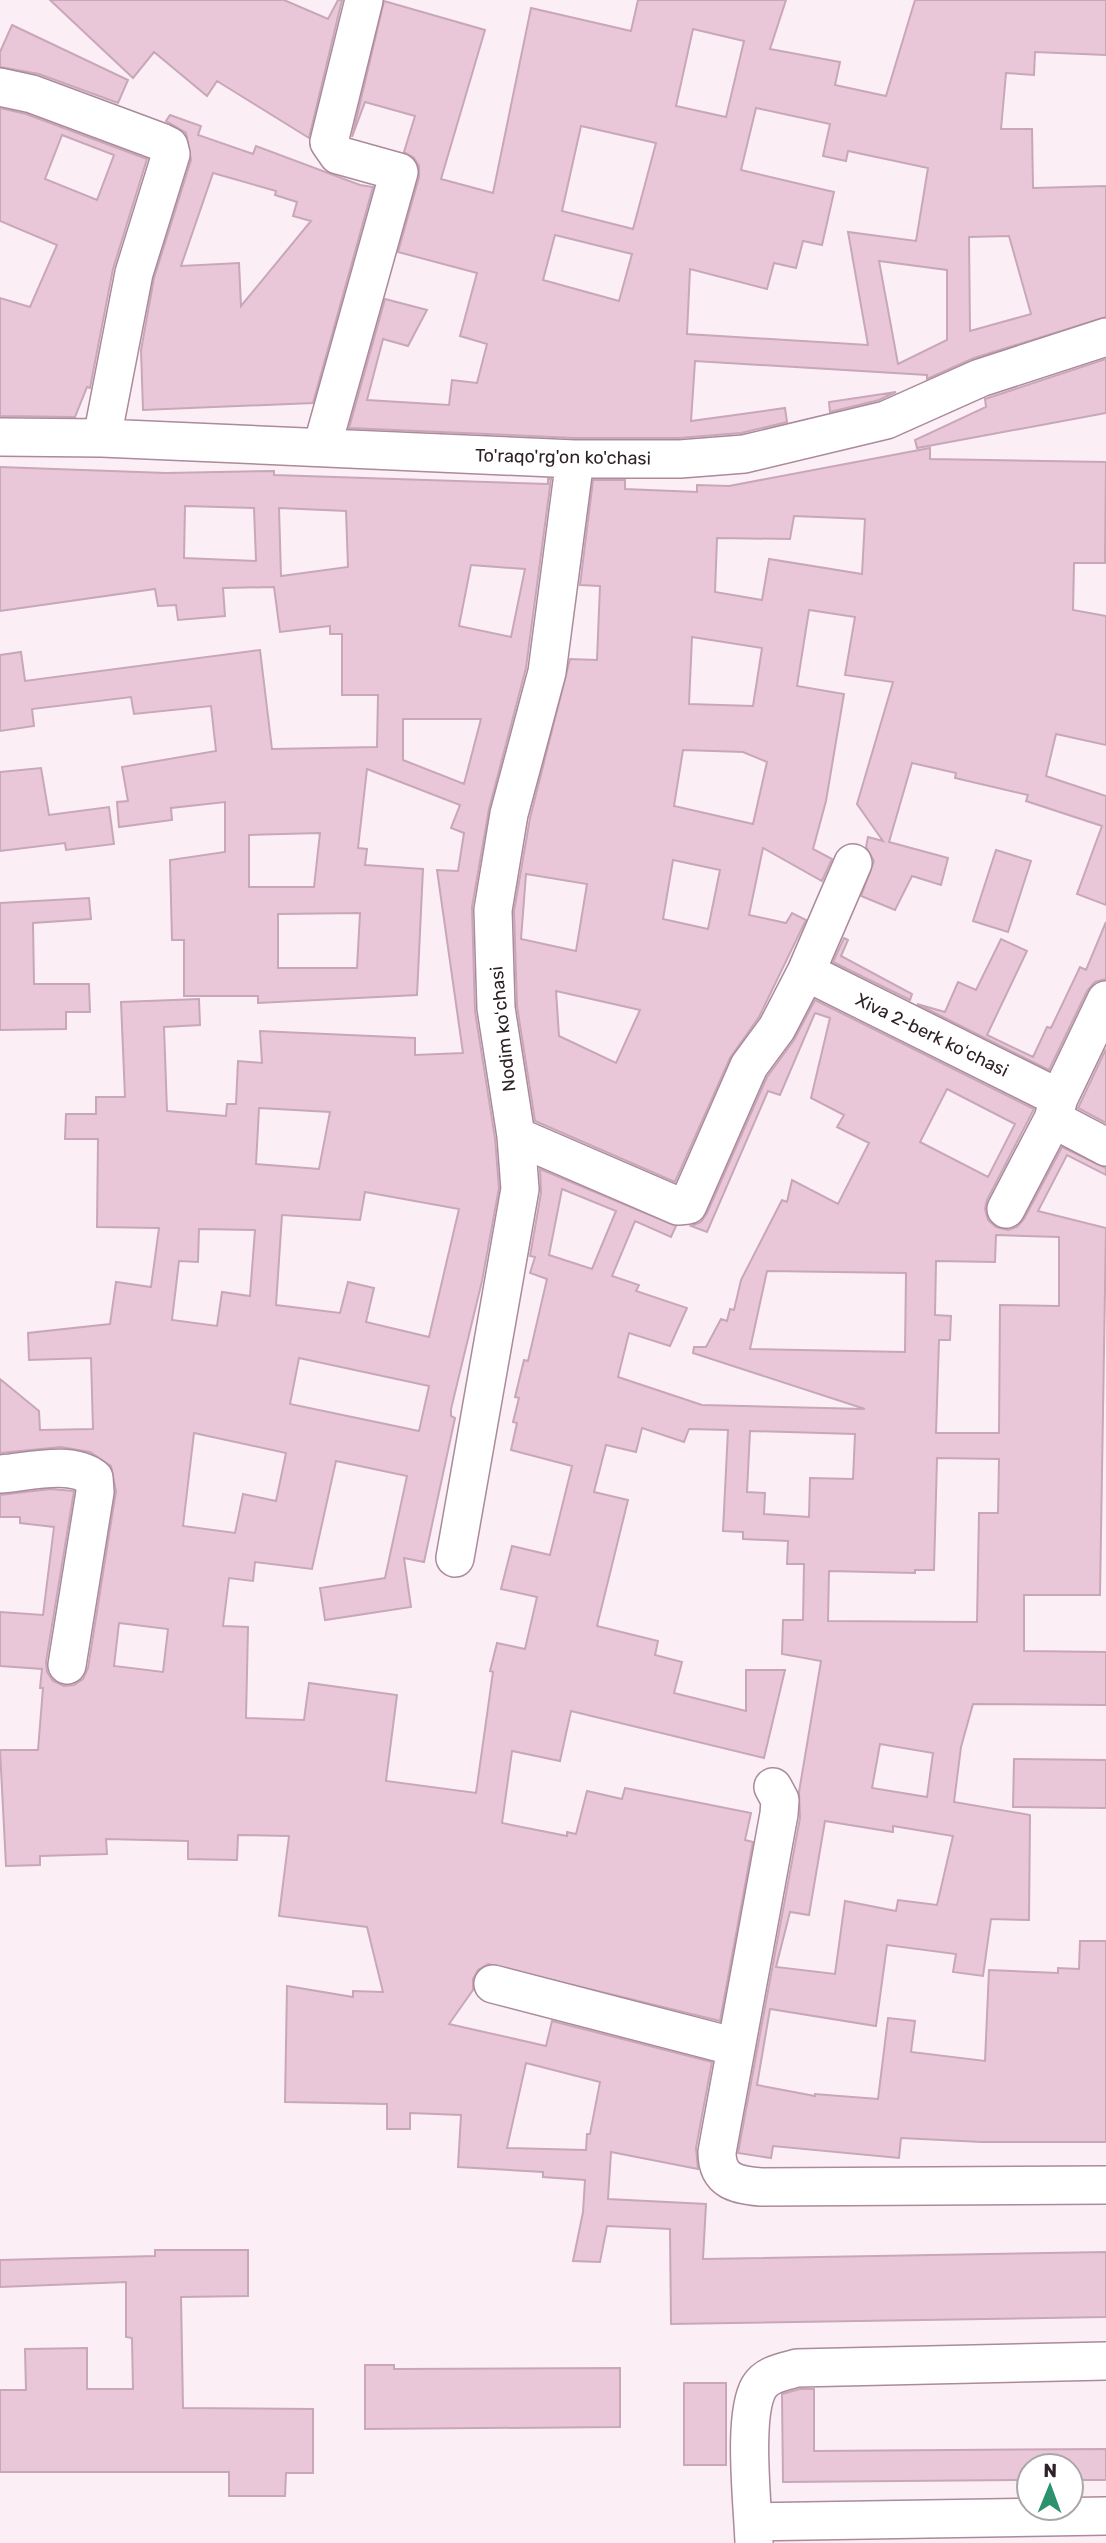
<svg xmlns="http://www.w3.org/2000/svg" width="1106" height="2543" viewBox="0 0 1106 2543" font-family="Rubik,sans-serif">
	<rect width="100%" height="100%" fill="#fceef5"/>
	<path fill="#e9c7d9" stroke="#c8a7b9" stroke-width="2" fill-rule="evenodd" d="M50,0H284L328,19L338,0H342L309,138L217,81L207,96L154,52L133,78Z
		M638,0H786L770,49L840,62L835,85L886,96L915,0H1106V55L1035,52L1034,75L1006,73L1001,129H1032L1033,188L1106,186V317L974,358L927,379V375L695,361L691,421L785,408L787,422L741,433L679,438H575L349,428L385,299L427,310L408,346L383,339L367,400L449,405L452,380L477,383L487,344L460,336L477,273L398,252L419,177V166L414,158L404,152L415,116L365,102L352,137L384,1L485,30L441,179L493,193L531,8L631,31ZM693,29L744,41L726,117L676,106ZM756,108L830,124L823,156L846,161L848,151L928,168L916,241L848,232L868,345L687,334L690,269L767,289L774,263L796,268L803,241L822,245L834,192L741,170ZM581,126L656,143L633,229L562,211ZM555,235L632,254L619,301L543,280ZM1009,236L1031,314L970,331L969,237ZM879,261L947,270V340L898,364Z
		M12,25L128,80L118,103L39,74L0,67V52Z
		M0,108L26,114L147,159L113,269L90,388L87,387L75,417L0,416V298L30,307L57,245L0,221ZM62,135L114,155L97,200L45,179Z
		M170,115L201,126L198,135L253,154L256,146L360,185L373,187L313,403L143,410L141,350L154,278L191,160L186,133L166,121ZM213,173L276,191L275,195L297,202L293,216L311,221L241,306L239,263L181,266Z
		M1106,359V413L917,448L915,440L986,407L985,399Z
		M896,392L879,400L830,412L829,402Z
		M930,448V459L1106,462L1105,563H1074L1073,610L1106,616V745L1056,734L1046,776L1106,796V905L1077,894L1102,826L1026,801L1028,795L955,778L956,773L912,763L889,842L948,858L941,885L912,876L895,910L861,896L874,861L866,847L868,837L883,841L857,804L893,682L845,675L855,617L809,610L797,686L844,694L826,801L813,849L832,859L822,881L763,848L749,915L786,923L792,913L806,920L759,1017L730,1058L675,1182L535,1121L517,1006L514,911L530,818L570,659L597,660L600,586L580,585L593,480H625V489L697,492V485L729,486ZM794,516L865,519L862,574L769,559L762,600L715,592L717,538L790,539ZM692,637L762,648L753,706L689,704ZM683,750L743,752L767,762L753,824L674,806ZM673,860L720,870L708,929L663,919ZM526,874L587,884L576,951L521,939ZM556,991L640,1010L616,1063L559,1036Z
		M0,467L166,473L274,471V475L548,484V479H551L526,668L489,809L472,907L475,1011L495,1138L499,1188L482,1281L451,1409V1416L455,1418L424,1562L404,1558L411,1607L325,1620L320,1588L385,1578L407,1476L336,1461L312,1569L255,1562L253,1581L229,1578L223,1626L248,1627L246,1718L304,1720L309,1683L397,1695L386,1781L476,1793L493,1672L490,1671L497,1643L525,1649L537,1597L501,1589L512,1546L550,1555L572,1466L511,1450L517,1423L513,1422L519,1398L515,1397L524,1360L528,1361L547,1279L530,1273L535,1257L530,1256L541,1193L540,1169L676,1226L671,1237L635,1221L612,1276L639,1285L636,1291L687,1308L670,1346L629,1333L618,1377L702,1405L865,1409L693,1353L694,1347H706L721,1319L727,1321L730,1309L734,1310L741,1280L782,1200L787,1202L792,1180L838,1204L869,1143L837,1127L844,1115L811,1098L830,1018L815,1013L780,1095L768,1091L707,1232L691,1226L701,1222L707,1213L767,1077L794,1040L815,1000L1034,1109L987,1200L985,1209L988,1220L996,1227L1008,1230L1017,1227L1024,1219L1062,1147L1106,1168V1175L1067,1155L1038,1211L1106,1228L1100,1595H1024V1651L1106,1652V1705L973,1704L961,1747L954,1802L1030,1815L1029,1920L991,1919L983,1976L953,1972L956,1954L887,1945L876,2026L770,2009L757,2085L815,2096V2094L878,2099L888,2018L915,2021L911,2052L985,2061L989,1970L1058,1973V1968L1079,1969L1080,1941H1106V2142H982L901,2138L899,2158L773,2146L771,2158L738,2153L800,1818L799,1792L821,1661L782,1654L783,1620H803L804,1564H787L788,1541L743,1539V1532L723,1531L728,1430L689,1429L684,1442L642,1428L636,1452L606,1445L594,1492L628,1500L597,1626L658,1641L655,1655L682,1662L674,1693L746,1711V1670H785L764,1758L571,1711L560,1761L512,1751L502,1823L567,1836V1832L576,1834L587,1791L622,1799L625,1788L751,1813L745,1840L753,1842L720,2021L488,1964L478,1970L473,1979V1990L449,2024L546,2046L552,2021L712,2062L696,2148L698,2169L611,2152L608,2199L706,2204L703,2259L1106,2252V2317L671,2324L670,2229L607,2226L600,2262L573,2261L583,2212L585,2180L543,2177V2172L458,2167L461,2115L410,2113V2129H387V2104L285,2102L287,1986L353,1997V1991L383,1992L367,1927L279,1916L289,1836L238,1835L237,1860L188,1859V1841L106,1839L107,1854L40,1856V1865L6,1866L0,1750H38L43,1688H40L42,1669L0,1666V1612L43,1615L54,1527L20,1523V1517H0V1495L50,1489L74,1491L46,1662L47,1672L53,1681L64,1686L74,1685L83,1679L88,1668L116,1491L111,1466L90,1452L61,1447L0,1453V1379L39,1411L40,1430L93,1429L91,1358L29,1360L28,1333L110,1324L116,1282L151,1287L159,1228L97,1227L98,1139H65L66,1114H96V1097H125L121,1002L199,999L200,1025L164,1027L167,1111L226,1116L227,1104H236L238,1061L262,1063L260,1031L415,1038V1055L463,1053L437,870L458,871L464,833L451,828L460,805L367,769L358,848L367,849L365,865L423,869L417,995L258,1003V996H184V940H172L170,860L225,852V802L171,808L172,820L119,827L117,802L128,801L122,767L216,751L211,706L134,714L131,697L32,709L34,726L0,731V655L21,652L25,681L260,650L272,749L377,747L378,695H342V634H330V626L280,632L274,587L223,588L225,616L178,620L176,605L158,606L155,589L0,611ZM185,506L254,508L256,561L184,558ZM279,508L346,511L348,567L281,576ZM471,565L525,569L511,637L459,626ZM403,719H481L464,784L403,760ZM320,833L314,887H249V835ZM360,913L357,968H278V914ZM947,1089L1015,1124L988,1177L920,1142ZM259,1108L330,1112L319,1169L256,1164ZM562,1189L616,1211L592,1269L549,1255ZM365,1192L459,1209L429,1337L366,1322L374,1288L348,1282L340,1313L276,1305L282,1215L360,1220ZM199,1229L255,1230L250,1296L222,1292L217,1326L172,1320L179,1261L198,1262ZM996,1235L1059,1237V1306L1000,1305L999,1433H936L939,1340H950L951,1316L935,1315L936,1261L995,1262ZM767,1271L906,1273L905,1352L750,1349ZM299,1358L429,1386L419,1431L290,1404ZM750,1431L855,1434L853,1479L810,1478L809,1517L764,1514L765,1493L747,1492ZM194,1433L286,1453L276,1501L243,1494L235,1533L183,1526ZM937,1458L999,1459L998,1513H979L977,1622L828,1621L829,1571L915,1573V1570H934ZM119,1623L168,1629L163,1672L114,1666ZM880,1744L933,1753L927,1797L872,1788ZM825,1821L893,1832V1826L953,1836L937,1905L898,1900L896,1911L845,1901L835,1974L776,1967L790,1912L809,1915ZM526,2063L600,2082L590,2134H587L586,2150L507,2148Z
		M41,768L49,815L109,807L114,844L66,850L65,843L0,851V772Z
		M996,850L1031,861L1008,932L973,921Z
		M89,898L91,919L33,923L34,984H89L90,1012H66V1029L0,1030V903Z
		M1106,922V979L1095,982L1087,991L1049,1070L917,1004L945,1012L958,982L976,990L1001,939L1027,951L987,1035L1033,1057L1047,1027L1051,1028L1080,967L1086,970Z
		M844,938L848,940L841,956L912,994L910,1000L833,962Z
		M1106,1049V1123L1078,1108Z
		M1014,1759L1106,1760V1808L1013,1807Z
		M155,2250H248V2296L181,2297L183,2408L313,2409V2473H286L285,2496H229V2472H0V2390H26L25,2349L87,2348V2389H133L132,2338L126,2337V2282L0,2287V2260L155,2256Z
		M365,2365H394V2369L620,2368V2427L365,2429Z
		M684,2383H726V2465H684Z
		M800,2389H814V2451L1106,2449V2480H1071V2466H1029V2480L783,2482L782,2394Z"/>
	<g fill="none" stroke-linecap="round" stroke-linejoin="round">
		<defs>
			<path id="minor" d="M0,87L32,94L161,142L169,146L171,154L134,273L102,438
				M0,437L102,438L575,459H680L744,454L886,420L980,378L1106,337
				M322,447L399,172L338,155L329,142L364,0
				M806,972L1059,1098
				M1053,1119L1106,1147
				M516,1136L678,1206L688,1205L749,1066L777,1028L806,972L853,863
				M1006,1209L1053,1119L1059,1098L1106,1000
				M0,1474C28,1472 71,1460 94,1478L95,1492L67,1665
				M455,1558L520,1189L516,1136L496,1008L493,910L509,814L547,672L575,459
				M773,1787L780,1800L779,1814L717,2152C717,2181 736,2185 761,2187L1106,2185
				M493,1984L736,2047
				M754,2522L1106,2516
				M754,2543C753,2507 742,2416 759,2387C767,2374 783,2372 797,2368L1106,2361"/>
		</defs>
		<use href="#minor" stroke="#aa8a9b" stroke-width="40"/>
		<use href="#minor" stroke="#fff" stroke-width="37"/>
	</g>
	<g text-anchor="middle" stroke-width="7" stroke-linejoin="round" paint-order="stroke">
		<g font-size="18" fill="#2e2128" stroke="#fff">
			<text transform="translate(563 457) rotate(1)" y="6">To'raqo'rg'on ko'chasi</text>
			<text transform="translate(503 1029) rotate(-96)" y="6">Nodim koʻchasi</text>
			<text transform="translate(932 1035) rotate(26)" y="6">Xiva 2-berk koʻchasi</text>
		</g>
	</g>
	<g transform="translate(1050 2487) rotate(1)"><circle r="33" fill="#ffffff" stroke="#aba6a9" stroke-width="2"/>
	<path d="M0-5L12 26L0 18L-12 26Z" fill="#2c916d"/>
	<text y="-10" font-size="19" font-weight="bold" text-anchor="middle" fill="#2e2128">N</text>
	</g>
</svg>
